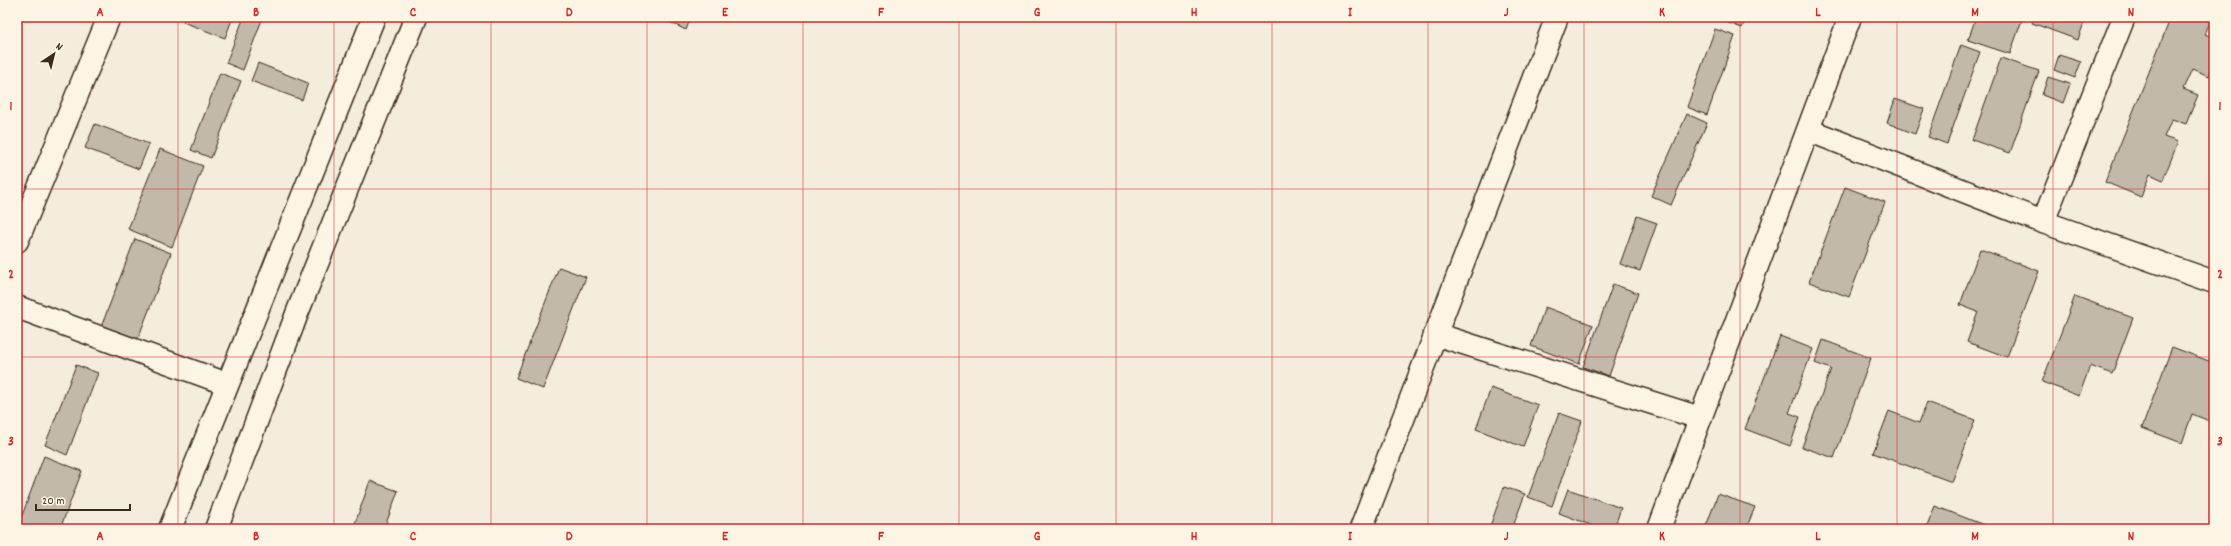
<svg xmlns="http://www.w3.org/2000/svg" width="2231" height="546" viewBox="0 0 2231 546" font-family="Dekko,sans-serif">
	<rect width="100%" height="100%" fill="#f4eddd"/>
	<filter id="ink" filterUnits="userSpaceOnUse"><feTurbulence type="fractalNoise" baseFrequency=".025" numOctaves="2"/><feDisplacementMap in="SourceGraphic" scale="8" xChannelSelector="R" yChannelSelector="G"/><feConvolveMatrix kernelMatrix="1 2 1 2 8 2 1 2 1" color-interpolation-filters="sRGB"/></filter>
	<g filter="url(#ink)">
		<path fill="#c3b9aa" stroke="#3b2a1e" d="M185,17H233L225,38L183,22Z
			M244,17H263L243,70L226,63Z
			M659,17H691L686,30Z
			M1722,17H1746L1742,28L1721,20Z
			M1976,17H2023L2010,54L1968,40Z
			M2034,17H2086L2078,40L2032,23Z
			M2171,17H2212L2205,34L2214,38V63L2209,76L2192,69L2183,89L2198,95L2186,124L2172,119L2164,137L2178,142L2163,180L2150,174L2141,197L2105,182Z
			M1715,29L1735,36L1707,115L1687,107Z
			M1961,45L1980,52L1947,144L1928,137Z
			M2059,55L2081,62L2075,78L2054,70Z
			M2001,58L2039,71L2010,153L1972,140Z
			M258,63L308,83L302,100L251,81Z
			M220,73L241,81L211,158L191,150Z
			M2048,77L2070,84L2063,103L2042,95Z
			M1895,99L1924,109L1915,134L1887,123Z
			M1687,114L1707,123L1671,205L1651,196Z
			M95,124L149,144L139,169L85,148Z
			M160,149L203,166L172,247L128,229Z
			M1845,187L1885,202L1849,297L1809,282Z
			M1637,216L1657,223L1640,271L1620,264Z
			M135,239L171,253L137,341L101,327Z
			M1980,249L2039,271L2007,357L1967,342L1978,312L1960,305Z
			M559,267L586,277L543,389L516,378Z
			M1613,284L1638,293L1609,376L1583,367Z
			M2075,296L2133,318L2112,374L2090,366L2079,396L2042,382Z
			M1545,307L1593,325L1579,364L1531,346Z
			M1780,336L1813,349L1789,413L1800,417L1790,446L1745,429Z
			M1823,340L1871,358L1834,458L1802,447L1831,369L1815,363Z
			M2172,347L2214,363L2212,422L2192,414L2182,443L2142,428Z
			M76,365L98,373L67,455L45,445Z
			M1491,388L1538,405L1523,447L1476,429Z
			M1927,402L1975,420L1952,482L1873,453L1889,411L1919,423Z
			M1559,413L1582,421L1552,506L1528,497Z
			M44,456L82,471L60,529H17Z
			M370,481L398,491L384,529H353Z
			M1504,487L1525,494L1512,529H1489Z
			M1568,489L1621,508L1614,529H1601L1559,513Z
			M1718,494L1755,507L1746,529H1705Z
			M1935,506L1989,527L1988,529H1926Z"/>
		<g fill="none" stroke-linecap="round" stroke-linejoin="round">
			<defs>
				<path id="minor" d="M1808,130L2043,222L2214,282
					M2043,222L2124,17
					M17,241L109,17
					M17,307L227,384
					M1435,334L1700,418
					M1361,529L1557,17
					M1659,529L1850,17"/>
				<path id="secondary" d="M170,529L374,17
					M216,529L298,311L416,17"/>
			</defs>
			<use href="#minor" stroke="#3b2a1e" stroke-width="25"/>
			<use href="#secondary" stroke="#3b2a1e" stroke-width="25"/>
			<use href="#minor" stroke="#fcf5e5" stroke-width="22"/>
			<use href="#secondary" stroke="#fcf5e5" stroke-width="22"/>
		</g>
	</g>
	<path fill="none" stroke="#d62828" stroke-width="1" stroke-opacity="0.55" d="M178,17V529M334,17V529M491,17V529M647,17V529M803,17V529M959,17V529M1116,17V529M1272,17V529M1428,17V529M1584,17V529M1740,17V529M1897,17V529M2053,17V529M17,189H2214M17,357H2214"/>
	<rect width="2231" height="546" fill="none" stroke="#fcf5e5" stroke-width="44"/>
	<g transform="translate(54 54) rotate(35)" stroke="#fcf5e5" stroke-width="3" paint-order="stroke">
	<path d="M0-3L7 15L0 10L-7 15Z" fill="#3b2a1e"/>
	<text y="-6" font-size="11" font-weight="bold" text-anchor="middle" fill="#3b2a1e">N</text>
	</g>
	<path d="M36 504v6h94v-6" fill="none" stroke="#3b2a1e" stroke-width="2"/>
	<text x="42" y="504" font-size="12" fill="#3b2a1e" stroke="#fcf5e5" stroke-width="3" paint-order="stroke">20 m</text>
	<rect x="22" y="22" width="2187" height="502" fill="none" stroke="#d62828" stroke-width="1.5"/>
	<g font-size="13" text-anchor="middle" font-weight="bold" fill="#d62828">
		<text x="100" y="16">A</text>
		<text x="256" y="16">B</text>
		<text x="413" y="16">C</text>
		<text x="569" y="16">D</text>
		<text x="725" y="16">E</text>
		<text x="881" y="16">F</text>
		<text x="1037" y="16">G</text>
		<text x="1194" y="16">H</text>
		<text x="1350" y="16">I</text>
		<text x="1506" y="16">J</text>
		<text x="1662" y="16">K</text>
		<text x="1818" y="16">L</text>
		<text x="1975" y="16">M</text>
		<text x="2131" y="16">N</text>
		<text x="11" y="110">1</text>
		<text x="2220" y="110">1</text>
		<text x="11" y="278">2</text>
		<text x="2220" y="278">2</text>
		<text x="11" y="445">3</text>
		<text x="2220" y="445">3</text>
		<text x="100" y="540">A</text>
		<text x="256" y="540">B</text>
		<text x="413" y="540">C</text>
		<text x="569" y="540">D</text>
		<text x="725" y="540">E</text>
		<text x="881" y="540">F</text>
		<text x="1037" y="540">G</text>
		<text x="1194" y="540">H</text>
		<text x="1350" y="540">I</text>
		<text x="1506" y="540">J</text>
		<text x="1662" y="540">K</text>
		<text x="1818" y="540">L</text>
		<text x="1975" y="540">M</text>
		<text x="2131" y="540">N</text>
	</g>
</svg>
